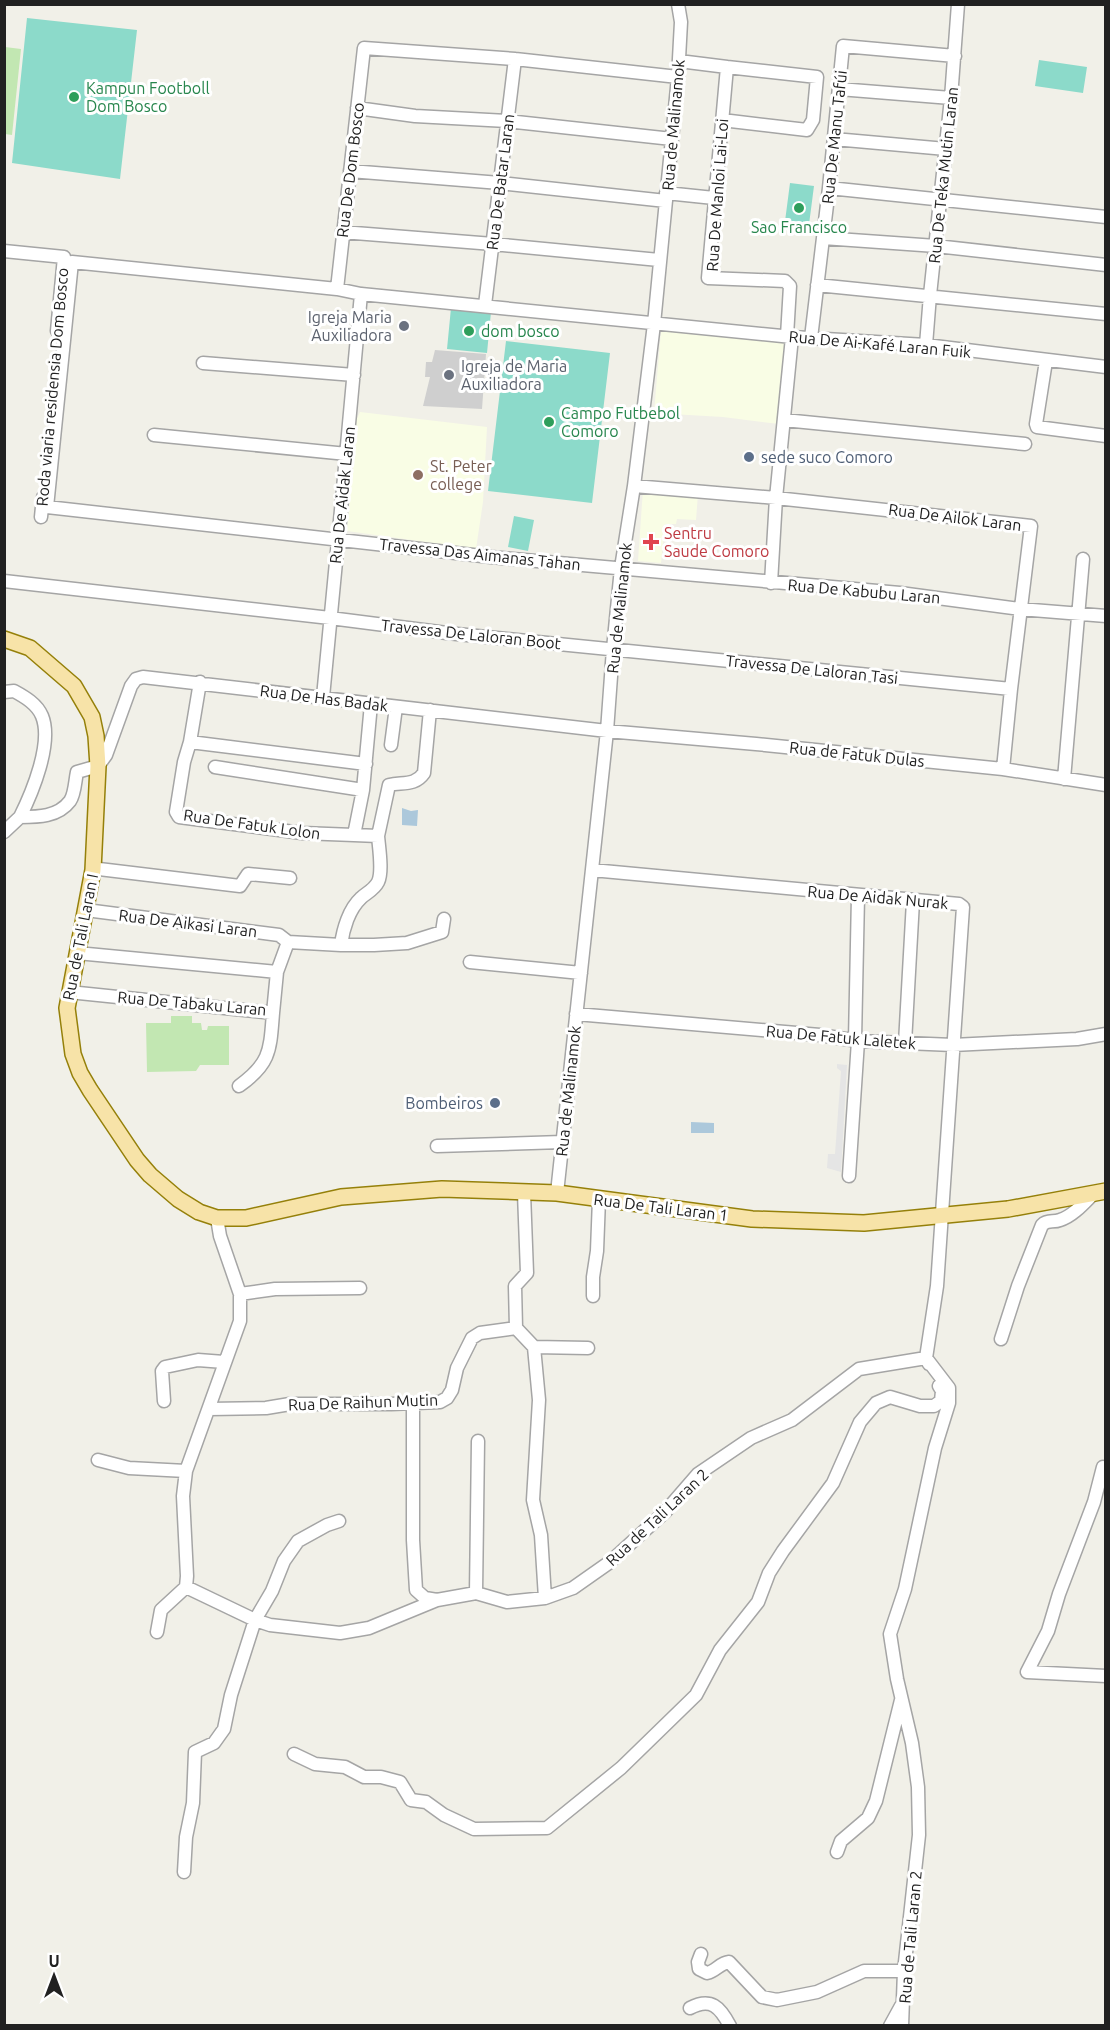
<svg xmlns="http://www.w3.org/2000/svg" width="1110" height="2030" viewBox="0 0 1110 2030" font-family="Ubuntu,sans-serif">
	<rect width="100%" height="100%" fill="#f1f0e8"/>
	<path fill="#f9fde5" d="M661,331L786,343L779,424L723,417L654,413Z
		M360,412L487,427L483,502L476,549L347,531L354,425Z
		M643,489L698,494L696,520L677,519L676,524H665L661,563L638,561Z"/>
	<path fill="#cfcfcf" d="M435,350L486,354L482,409L423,406L430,377H425L426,362H432Z"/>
	<path fill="#c2e7b2" d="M5,47L21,49L12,135L5,134Z
		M171,1016H192V1023H201L202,1030H207L208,1026H229V1065H200L196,1071L147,1072L146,1023H171Z"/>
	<path fill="#8cdaca" d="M27,18L137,30L120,179L12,163Z
		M1039,60L1087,67L1083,93L1035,86Z
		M790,183L814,186L808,232L784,229Z
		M451,308L491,312L487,353L447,349Z
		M506,341L610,353L592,503L488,491Z
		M514,516L534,520L528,551L508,547Z"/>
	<path fill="#e5e5e5" d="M837,1064L847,1065L841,1172L827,1168L828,1154H835L841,1071L837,1068Z"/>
	<path fill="#acc8db" d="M402,808L411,811L418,810L417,826L402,825Z
		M691,1122L714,1123V1133H691Z"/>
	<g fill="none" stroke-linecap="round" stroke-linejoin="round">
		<defs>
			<path id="minor" d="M679,61L727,67L708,278L785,281L790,286L787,336
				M678,77L515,59L364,48L337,289L361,294L792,337L926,345L1106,367
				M839,89L951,98
				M357,108L415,116L507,121L672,139
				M722,120L807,130L813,120L817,77L727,67
				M834,139L946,149
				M350,171L500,183L666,201
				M829,188L1106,217
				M666,193L714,198
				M342,232L493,244L659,260
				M823,238L936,246L1106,265
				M4,251L64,257L57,331
				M817,285L1106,314
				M337,289L72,262L47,507L491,557L900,593L1020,609L1106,616
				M485,305L515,59
				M811,338L829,188L843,46L955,56
				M926,345L930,295L951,98L958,4
				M1046,361L1036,424L1037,427L1106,436
				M203,363L354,375
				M784,420L1025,444
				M154,435L347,454
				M634,486L776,498L1031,526L1011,689L1003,769
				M41,517L43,497
				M4,581L330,618L447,633L1011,689
				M771,583L776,498L792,337
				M200,682L190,742L184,762L176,812L179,817L302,833L354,835
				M4,692L14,691C25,697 37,704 42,716C53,743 32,793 20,817
				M323,697C336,563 349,428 361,294
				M190,742L366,764
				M391,745L396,707
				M215,767L363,790
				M1064,779L1083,559
				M4,832L20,817C38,817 58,817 70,801C75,794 75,781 77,772L98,766L106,755L131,686L136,679L143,677L607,731L756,744L1003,769L1106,785
				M378,836L389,785C403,782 415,786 424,773L430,710
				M93,870L99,869L240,886L248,874L290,878
				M592,870L959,904L963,907L937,1286L926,1358L929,1364
				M86,910L279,935L288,942
				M341,945H374L407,943L442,932L444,919
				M77,953L277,972
				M470,962L581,973
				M69,992L273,1013L277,972L288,942L341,945C343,929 349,909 361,898C366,893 374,890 378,882C383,872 379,848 378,836L354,835L363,790L371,704
				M576,1014L820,1035L858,1041L953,1045L1077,1039L1106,1034
				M855,1040L858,896
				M905,1043L913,901
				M239,1086C271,1063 270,1050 273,1013
				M437,1146L562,1142
				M849,1176L858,1041
				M557,1193L607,731L613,649L621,568L634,486L654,324L678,77L681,22L678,4
				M217,1218L220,1236L240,1294V1321L186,1471L183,1496L187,1576L186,1587L255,1620L270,1625L340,1633L369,1628L437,1600L476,1593L507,1602L545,1598L573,1588L610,1562L665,1512L698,1474L751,1438L792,1420L859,1369L926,1358L949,1388V1403L935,1448L905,1589L890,1634L897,1679L912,1743L918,1787L919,1835L904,1971L902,2026
				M240,1294L275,1289L360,1288
				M593,1296V1277L597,1251L599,1199
				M516,1328L534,1347L539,1400L533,1500L541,1535L545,1598
				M1001,1339L1018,1286L1042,1225C1048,1219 1053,1223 1060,1220C1073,1216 1084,1203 1094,1193
				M534,1347L588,1348
				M164,1401L162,1371L165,1367L198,1360L224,1362
				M413,1403V1540L416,1590L425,1598L437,1600
				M209,1409L266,1408L290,1404H391L440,1402L447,1398L452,1390L457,1368L472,1338L480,1333L516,1328L515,1286L527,1273L524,1193
				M98,1460L129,1468L186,1471
				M1103,1467L1094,1502L1059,1594L1048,1631L1027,1672L1106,1676
				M476,1593L478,1441
				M157,1632L161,1610L186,1587
				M294,1754L315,1764L345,1767L364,1777H381L400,1782L411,1800L426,1802L444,1815L474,1829L547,1828L621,1768L696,1695L720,1650L758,1602L769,1573L783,1551L833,1483L860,1422L876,1403L890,1397L920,1406H934L941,1401L942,1391L939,1386
				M837,1852L841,1841L868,1818L876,1801L901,1700
				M184,1872L186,1837L193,1803L195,1752L214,1743L224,1729L231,1695L255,1620L272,1591L284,1561L298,1541L327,1525L339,1521
				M701,1954L698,1962L699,1969L707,1973C716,1971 720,1963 729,1962L762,1997L777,2000L817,1992L864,1971H904
				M690,2008C711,1997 720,2007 730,2026
				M890,2026L901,2006"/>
			<path id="major" d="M4,639L30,648L74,686L92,717L96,736L98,766L93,870L67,1008L73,1054L80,1073L90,1090L137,1160L150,1175L178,1199L199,1212L217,1218H246L341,1197L442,1189L557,1193L752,1219L864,1223L1008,1209L1106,1191"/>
		</defs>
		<use href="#minor" stroke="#a5a5a5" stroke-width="15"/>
		<use href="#major" stroke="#95800a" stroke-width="18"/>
		<use href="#minor" stroke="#fff" stroke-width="12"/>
		<use href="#major" stroke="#f7e3a8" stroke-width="15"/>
	</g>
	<g fill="#2e9e5b" stroke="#fff" stroke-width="2">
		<circle cx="74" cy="97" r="6"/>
		<circle cx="799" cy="208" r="6"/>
		<circle cx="469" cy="331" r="6"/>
		<circle cx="549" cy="422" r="6"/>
	</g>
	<g fill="#6b7280" stroke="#fff" stroke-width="2">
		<circle cx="404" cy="326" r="6"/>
		<circle cx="449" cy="375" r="6"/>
	</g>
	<g fill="#5c6f8a" stroke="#fff" stroke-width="2">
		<circle cx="749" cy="457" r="6"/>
		<circle cx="495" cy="1103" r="6"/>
	</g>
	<circle fill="#8d6e63" stroke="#fff" stroke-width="2" cx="418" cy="475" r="6"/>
	<path fill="#e0444e" stroke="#fff" stroke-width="2" d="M648 533h6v6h6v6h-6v6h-6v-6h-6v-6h6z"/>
	<g text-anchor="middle" stroke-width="6" stroke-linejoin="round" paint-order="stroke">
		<g font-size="16" fill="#27864d" stroke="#fff" text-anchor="start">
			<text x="86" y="94">Kampun Footboll<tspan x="86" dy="18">Dom Bosco</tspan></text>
			<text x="799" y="233" text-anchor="middle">Sao Francisco</text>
			<text x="481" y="337">dom bosco</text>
			<text x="561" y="419">Campo Futbebol<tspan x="561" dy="18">Comoro</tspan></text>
		</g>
		<g font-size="16" fill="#212121" stroke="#fff">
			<text transform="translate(673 125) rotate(-85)" y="6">Rua de Malinamok</text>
			<text transform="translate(834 137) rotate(-84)" y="6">Rua De Manu Tafúi</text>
			<text transform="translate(350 170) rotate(-83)" y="6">Rua De Dom Bosco</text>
			<text transform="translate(943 175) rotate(-84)" y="6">Rua De Teka Mutin Laran</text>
			<text transform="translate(500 182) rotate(-83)" y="6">Rua De Batar Laran</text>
			<text transform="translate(717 195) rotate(-86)" y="6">Rua De Manloi Lai-Loi</text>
			<text transform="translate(880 344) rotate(5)" y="6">Rua De Ai-Kafé Laran Fuik</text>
			<text transform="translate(52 387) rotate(-85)" y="6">Roda viaria residensia Dom Bosco</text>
			<text transform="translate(342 495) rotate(-84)" y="6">Rua De Aidak Laran</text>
			<text transform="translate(955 517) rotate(7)" y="6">Rua De Ailok Laran</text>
			<text transform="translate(480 554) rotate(6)" y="6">Travessa Das Aimanas Tahan</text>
			<text transform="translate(864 591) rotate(5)" y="6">Rua De Kabubu Laran</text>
			<text transform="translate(619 608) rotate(-84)" y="6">Rua de Malinamok</text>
			<text transform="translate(471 634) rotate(6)" y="6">Travessa De Laloran Boot</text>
			<text transform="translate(812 669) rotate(6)" y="6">Travessa De Laloran Tasi</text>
			<text transform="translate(324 698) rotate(7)" y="6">Rua De Has Badak</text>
			<text transform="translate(857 754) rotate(6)" y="6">Rua de Fatuk Dulas</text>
			<text transform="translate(252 824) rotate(8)" y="6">Rua De Fatuk Lolon</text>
			<text transform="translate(878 897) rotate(5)" y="6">Rua De Aidak Nurak</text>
			<text transform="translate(188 923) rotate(7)" y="6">Rua De Aikasi Laran</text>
			<text transform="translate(80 937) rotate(-79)" y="6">Rua de Tali Laran I</text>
			<text transform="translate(192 1003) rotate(5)" y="6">Rua De Tabaku Laran</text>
			<text transform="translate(841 1037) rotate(5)" y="6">Rua De Fatuk Laletek</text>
			<text transform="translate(568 1091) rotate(-84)" y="6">Rua de Malinamok</text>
			<text transform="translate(661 1207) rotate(7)" y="6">Rua De Tali Laran 1</text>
			<text transform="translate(363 1402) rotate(-2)" y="6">Rua De Raihun Mutin</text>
			<text transform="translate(657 1517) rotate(-43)" y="6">Rua de Tali Laran 2</text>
			<text transform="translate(910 1937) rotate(-85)" y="6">Rua de Tali Laran 2</text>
		</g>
		<g font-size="16" fill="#5b616d" stroke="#fff" text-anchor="end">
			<text x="392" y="323">Igreja Maria<tspan x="392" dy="18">Auxiliadora</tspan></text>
			<text x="461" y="372" text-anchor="start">Igreja de Maria<tspan x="461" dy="18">Auxiliadora</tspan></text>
		</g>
		<g font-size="16" fill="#4e5e75" stroke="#fff" text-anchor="start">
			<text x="761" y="463">sede suco Comoro</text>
			<text x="483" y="1109" text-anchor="end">Bombeiros</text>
		</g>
		<g font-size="16" fill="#785e54" stroke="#fff" text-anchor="start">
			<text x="430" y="472">St. Peter<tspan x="430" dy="18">college</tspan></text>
		</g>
		<g font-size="16" fill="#be3a42" stroke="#fff" text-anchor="start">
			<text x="664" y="539">Sentru<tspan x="664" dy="18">Saude Comoro</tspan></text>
		</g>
	</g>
	<rect width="1110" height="2030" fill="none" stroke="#212121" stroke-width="12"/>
	<g transform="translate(54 1976)" stroke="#ffffff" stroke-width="4.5" paint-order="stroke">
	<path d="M0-4.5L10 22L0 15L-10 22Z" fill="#212121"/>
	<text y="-9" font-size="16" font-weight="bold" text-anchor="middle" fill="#212121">U</text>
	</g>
</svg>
